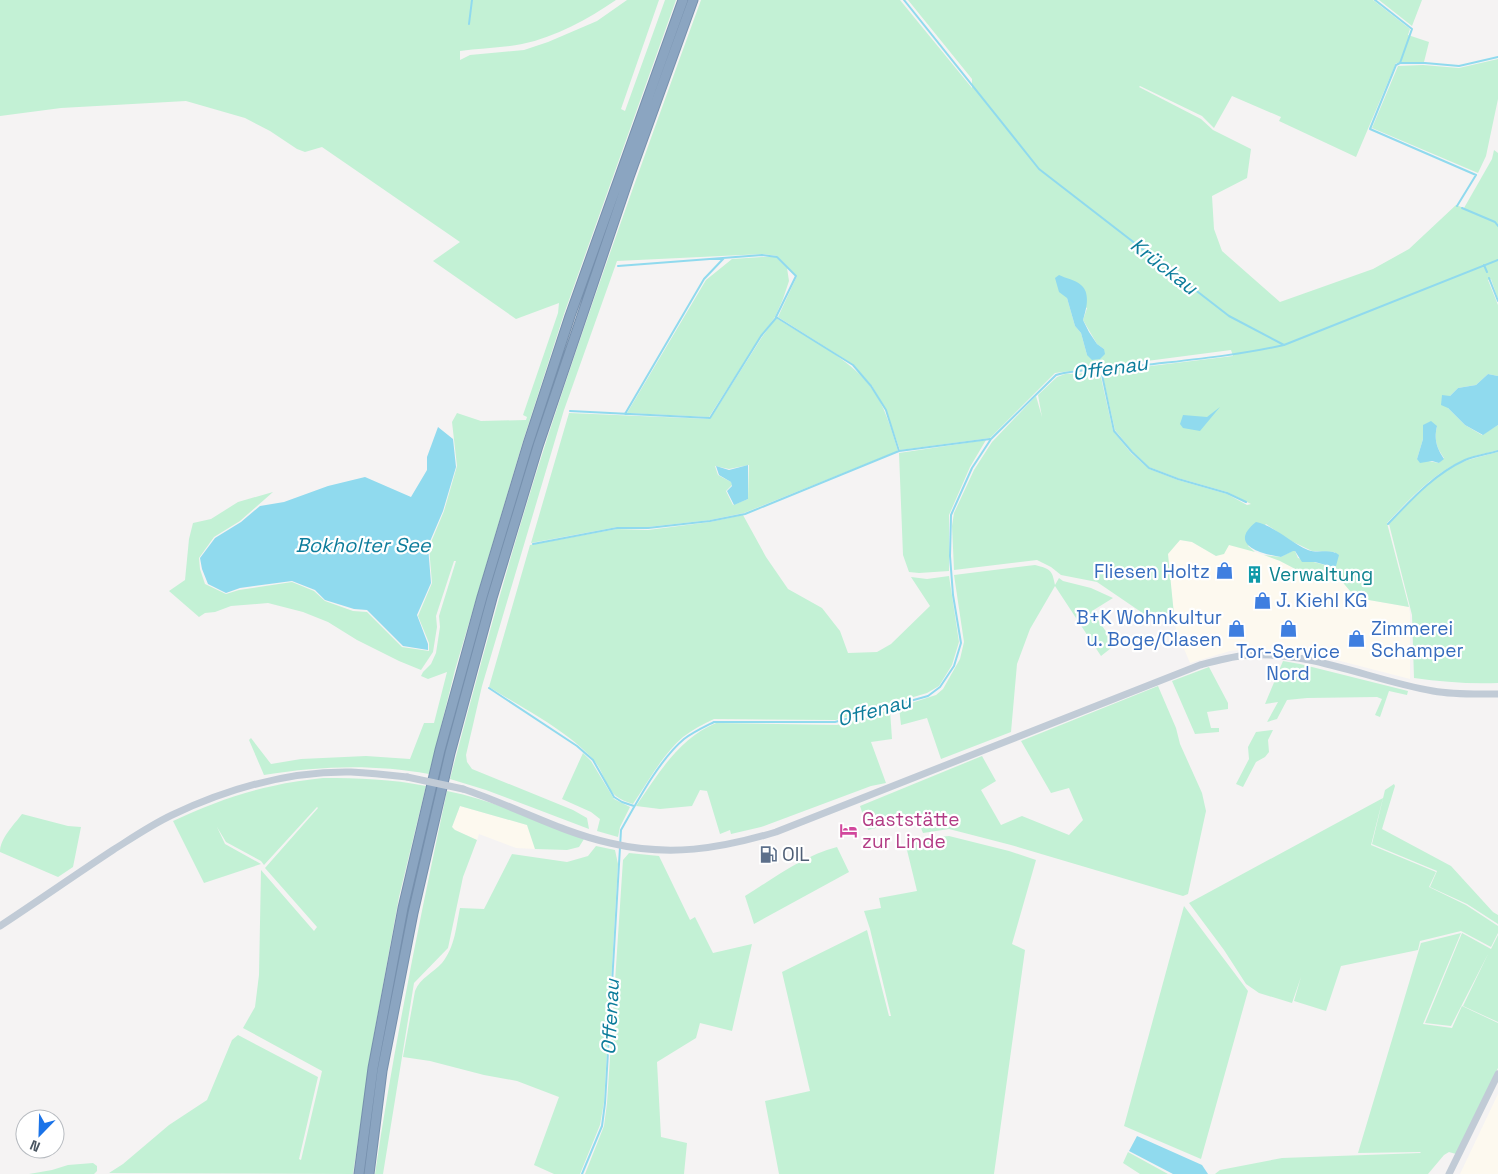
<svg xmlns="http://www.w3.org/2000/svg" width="1498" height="1174" viewBox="0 0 1498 1174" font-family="'Space Grotesk',sans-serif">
	<rect width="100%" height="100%" fill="#f5f3f3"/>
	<path fill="#fdf9ef" d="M1180,540L1192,542L1216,556L1229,545H1236L1280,561L1301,572L1340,579L1350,591L1363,599L1409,607L1410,614V679L1321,656L1285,650L1249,649L1230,651L1190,663L1176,630L1167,554Z
		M460,806L527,825L535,849L516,848L479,834L477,840L455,830L452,827Z
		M1498,1094V1174H1460Z"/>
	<path fill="#c3f1d5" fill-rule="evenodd" d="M0,0H616C588,19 556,37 522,44C502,48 480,48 460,51V60L470,55L524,50L548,42L597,21L627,0H659L621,109L625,111L665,0H676L564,314L523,441L455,670L429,774C371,764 322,766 264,775L249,740L251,738L271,764L301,759L366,756L410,759L424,723H434L447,672L428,679L421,676L423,672L431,664L436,653L440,627L439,616L456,561H454L436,616L437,627L433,652L421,670L399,661L357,640L328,622L303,612L268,603L231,606L215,612L205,613L199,617L169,591L185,580L189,539L193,523L211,519L238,502L273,492L240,521L214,537L199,558L200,569L205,584L226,594L239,590L292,582L314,591L325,601L353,611L367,612L402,647L429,651V643L418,616L432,583L429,547L444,511L457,466L452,422L457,413L481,421L526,420L527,417L523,415L558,313L559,303L516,319L433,261L460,242L322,147L305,152L297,149L270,131L245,118L186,101L61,108L0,116Z
		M701,0H900L972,88V79L908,0H1373L1410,29L1408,35L1429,42L1424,62L1396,63L1356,157L1279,121L1281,117L1232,96L1214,128L1202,116L1140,86L1139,87L1201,119L1213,130L1251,149L1247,178L1212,196L1214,229L1222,251L1280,302L1373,269L1409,249L1456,205L1464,208L1492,159L1494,150L1498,153V299L1491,279L1488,280L1498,305V376L1488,374L1476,385L1458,388L1450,396L1448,408L1465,425L1482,435L1498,425V450C1487,453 1475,455 1464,460C1433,473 1410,499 1387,523L1409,607L1363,599L1350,591L1340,579L1301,572L1280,561L1264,555L1281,557L1292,551H1295L1298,558L1333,567L1335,552L1312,551L1289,540L1266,524L1248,546L1255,552L1229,545L1224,554L1216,556L1192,542L1180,540L1168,554L1174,615L1155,612L1144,614L1097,582L1061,575L1051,567L1037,560L954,570L952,526L954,513L974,470L992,442L1036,396L1042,417L1038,395L1057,377L1065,374L1100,373L1113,431L1131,453L1149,469L1178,480L1227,494L1247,505L1251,504L1227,492L1178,478L1149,467L1132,451L1115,430L1102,372L1233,356L1231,350L1055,373L990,438L900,450L886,410L872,386L854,365L778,317L797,276L777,256L763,254L617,261L564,410L482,686L466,755L467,762L472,769L573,810L587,818L589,829L486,790L450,779C480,665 511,551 547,439C595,291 648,146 701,0ZM1067,298L1087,308L1083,320L1097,344L1104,349L1087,355L1081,333L1075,326ZM1437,426C1434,439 1436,447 1444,458L1439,463L1417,459L1423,439Z
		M1379,0H1422L1412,26Z
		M1498,59V99L1486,156L1478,173L1372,128L1398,66L1423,65L1459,68Z
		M762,257H776L787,268L789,281L783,299L775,317L761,336L709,417L627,413L706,280L732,259Z
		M776,318C806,337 849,358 870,386C885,405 891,429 898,451L744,513L710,520L648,527H617L531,543L569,413L710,419L762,337ZM749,465L748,499L733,505L726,491L732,485L731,482L718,475L715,466L729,469Z
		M986,440L970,467L949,515V571L919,573L909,572L903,555L899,453Z
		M1498,452V683C1469,684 1442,682 1414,678L1412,615L1389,524C1411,500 1436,471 1468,460C1477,457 1488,455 1498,452Z
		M743,515L766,557L788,589L822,608L840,631L848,653L877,652L891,644L930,606L911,577L927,579L949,576L959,642L952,665L939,686L927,693L836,720L714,719C703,724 692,730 683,737C662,755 648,782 633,804C601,795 610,777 591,757C566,730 521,707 489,687L530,545L617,529L648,530L710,522Z
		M1035,565C1051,569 1052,570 1055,585L1059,578L1063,581L1091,588L1113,598L1092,611L1115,645L1101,656L1055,586L1030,629L1017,664L1011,732L941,759L927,718L901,725L899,707L936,695L943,689L960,659L964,642L954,575Z
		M1283,661L1300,664L1408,691L1407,695L1389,691L1380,717L1375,715L1382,699L1377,697L1307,698L1287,700L1277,719L1267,722L1278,702L1265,704Z
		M1209,667L1228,703V709L1207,712L1211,728H1219V732L1195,734L1172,681Z
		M1158,686L1176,728L1180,744L1202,793L1206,811L1188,894L1183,896L1011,845L949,829L923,833L917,818L868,830L860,806L982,756L996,781L981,790L1001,825L1022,816L1069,835L1083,820L1069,788L1051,793L1021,741Z
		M890,710L892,739L871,742L886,783L871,786L761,827L731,834L730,830L720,834L707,791L700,790L692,806L660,809L636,806C659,773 678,739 716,723L837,725Z
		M1273,730L1268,740L1269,752L1265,757L1256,762L1243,787L1236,784L1249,759L1248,747L1256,732Z
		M583,753L591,761L614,799L630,807L620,827L618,837L597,831L600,819L591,812L562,799Z
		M323,778C358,778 392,779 426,786L399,897L373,1040L353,1174L109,1173L123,1164L169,1125L207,1100L232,1040L238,1035L318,1077L299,1159L301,1160L322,1071L243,1028L255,1007L259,975L261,870L314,931L317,927L265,868L318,808L317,807L264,865L261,861L226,842L217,827L225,844L261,864L204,883L173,821C205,806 238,793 273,786C289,782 307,780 323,778Z
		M1394,784L1395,786L1382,829L1451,866L1493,912L1498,915V924L1467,904L1430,887L1437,871L1372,844L1385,790Z
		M447,791C494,800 540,822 584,839L579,847L567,850L535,849L527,825L460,806L452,827L455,830L477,840L463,877L448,948L414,983L383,1174H375C394,1045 420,918 447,791Z
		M1383,798L1371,845L1436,872L1429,887L1466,905L1498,926V933L1491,947L1461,931L1420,941L1418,950L1341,966L1326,1011L1294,1001L1301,977L1292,1003L1259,993L1246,984L1224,950L1189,903Z
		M22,814L68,826L81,827L73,867L58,877L0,852C0,838 14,825 22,814Z
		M949,836L1009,851L1036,860L1012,944L1025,950L994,1174H779L765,1101L810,1091L782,972L867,930L889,1016H891L870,929L864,911L881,908L879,898L917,891L906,846L928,838Z
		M596,846L615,850L618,864L604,1102L600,1125L580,1174H554L534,1165L559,1097L517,1081L484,1075L430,1061L403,1057L415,991C420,978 433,973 442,963C455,947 456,927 460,908L484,909L512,854L567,862L588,856Z
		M837,847L849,872L754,924L745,896C774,878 803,856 837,847Z
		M629,853L659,856L690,920L695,917L713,953L752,944L732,1031L700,1023L696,1038L657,1062L661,1137L687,1143L684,1174H585L604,1126L607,1103L623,860Z
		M1184,906L1248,991L1201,1159L1124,1126Z
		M1461,933L1423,1024L1452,1028L1462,1006L1498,1023V1068L1456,1154L1449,1152L1444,1155L1428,1174H1215L1220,1170L1282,1158L1421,1153L1420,1152L1358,1153L1421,943Z
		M1462,933L1491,949L1498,935V1022L1463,1006L1488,954L1451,1026L1425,1023Z
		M1128,1152L1168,1174H1140L1123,1163Z
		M93,1163L97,1166V1171L94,1174H29L52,1170L68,1165Z"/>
	<path fill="#90daee" d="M1059,275C1065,278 1076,280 1081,285C1091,293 1086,310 1083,320L1089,332L1097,344L1104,349L1105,354L1100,359L1092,360L1087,355L1081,333L1075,326L1067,298L1059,292L1055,278Z
		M1488,374L1498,376V425L1483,435L1465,425L1448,408L1441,405L1442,395L1450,396L1458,388L1476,385Z
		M1220,407L1200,431L1183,428L1180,424L1183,415L1207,417Z
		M1431,421L1437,426C1434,439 1436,447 1444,459L1439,463L1432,461L1420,463L1417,459L1423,439V425Z
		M438,427L453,439L456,467L443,511L428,546L431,583L417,615L428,644V650L403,646L367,610L354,609L325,600L315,590L292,581L240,588L226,593L208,584L202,569L200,558L215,538L241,522L260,506L284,502L328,486L365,477L411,497L427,470V457Z
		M748,465V499L734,505L727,491L732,486L731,482L719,475L716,466L729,470Z
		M1256,522C1275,526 1290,542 1308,550C1318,554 1331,548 1339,555L1336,566L1333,567L1315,562H1302L1295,551H1293L1281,557C1262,554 1227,545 1256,522Z
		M1137,1136L1202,1165L1208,1174H1173L1129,1151Z"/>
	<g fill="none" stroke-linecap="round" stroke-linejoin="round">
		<path stroke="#90daee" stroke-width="2" d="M904,0L1039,169L1229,316L1284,345L1498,260
			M1375,0L1412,29L1400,63L1396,65L1370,129L1476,175L1457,206
			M469,24L472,0
			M1400,63H1425L1459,66L1498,57
			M1462,208L1495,222L1498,226
			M1484,265L1487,272
			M618,266L762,255L777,257L796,276L776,317L853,365L871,386L886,410L899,451
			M1489,278L1498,301
			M1101,370L1114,431L1132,452L1149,468L1178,479L1227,493L1246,502
			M570,411L710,418L761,336L776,318
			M625,414L704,279L724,258
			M1388,524C1411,500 1434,474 1465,460C1475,456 1487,454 1498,451
			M533,544L617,528H648L710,521L745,514L899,451L990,439
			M489,688L577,746L593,760L614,797L622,802L634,806
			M582,1174L602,1126L605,1103L621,830C637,802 659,760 684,739C693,732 704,727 714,722H835L928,696L940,687L954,666L961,643L953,595L950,556L951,515L972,468L991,439L1056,375C1076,369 1100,370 1121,368C1175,361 1231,357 1284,345"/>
		<defs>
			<path id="highway" d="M359,1174L373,1068L403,908L440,750L482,597L528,444L570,316L683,0
				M369,1174L382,1071L413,913L450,753L492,598L538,446L629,177L693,0"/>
		</defs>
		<use href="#highway" stroke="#7690ad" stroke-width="11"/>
		<path stroke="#c1cbd6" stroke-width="7" d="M463,789C512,805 560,832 610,843C669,857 719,849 776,832L1200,665C1216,661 1233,656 1249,655C1311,651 1373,681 1433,691C1455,695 1476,694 1498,694
			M0,926C38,901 75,875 113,850C132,838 151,825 172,815C227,789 290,771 351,772C370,773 389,775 407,777
			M1449,1174L1498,1074"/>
		<use href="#highway" stroke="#8ba5c1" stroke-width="9"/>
		<path stroke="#c1cbd6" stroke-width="7" d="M407,777L463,789"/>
	</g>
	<defs>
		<symbol id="shop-bare" viewBox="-9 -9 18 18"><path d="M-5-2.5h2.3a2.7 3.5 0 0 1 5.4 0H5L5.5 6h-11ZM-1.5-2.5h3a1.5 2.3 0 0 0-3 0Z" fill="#3f7fe0" stroke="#fff" stroke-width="2.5" paint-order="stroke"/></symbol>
		<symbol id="building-bare" viewBox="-9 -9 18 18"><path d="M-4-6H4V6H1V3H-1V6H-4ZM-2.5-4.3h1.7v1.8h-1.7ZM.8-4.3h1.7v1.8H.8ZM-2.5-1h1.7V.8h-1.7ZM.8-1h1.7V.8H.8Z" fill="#0f9aa8" stroke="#fff" stroke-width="2.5" paint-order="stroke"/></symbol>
		<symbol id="hotel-bare" viewBox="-9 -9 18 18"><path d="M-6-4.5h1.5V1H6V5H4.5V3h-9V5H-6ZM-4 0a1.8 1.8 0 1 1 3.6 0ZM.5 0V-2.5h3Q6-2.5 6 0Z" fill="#d1479c" stroke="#fff" stroke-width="2.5" paint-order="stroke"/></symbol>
		<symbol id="fuel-bare" viewBox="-9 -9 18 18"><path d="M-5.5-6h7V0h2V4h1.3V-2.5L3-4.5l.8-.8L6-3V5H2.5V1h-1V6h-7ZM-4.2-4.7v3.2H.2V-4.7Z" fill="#5c6f8a" stroke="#fff" stroke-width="2.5" paint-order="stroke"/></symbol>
	</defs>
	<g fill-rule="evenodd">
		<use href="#shop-bare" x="1212" y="558" width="25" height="25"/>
		<use href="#building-bare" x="1242" y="562" width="25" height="25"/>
		<use href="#shop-bare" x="1250" y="588" width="25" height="25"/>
		<use href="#shop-bare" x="1224" y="616" width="25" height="25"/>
		<use href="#shop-bare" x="1276" y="616" width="25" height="25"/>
		<use href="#shop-bare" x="1344" y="626" width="25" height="25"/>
		<use href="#hotel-bare" x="836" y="818" width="25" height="25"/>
		<use href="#fuel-bare" x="756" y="842" width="25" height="25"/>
	</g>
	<g text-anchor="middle" stroke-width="4.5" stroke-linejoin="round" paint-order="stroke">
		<g font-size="19" fill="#366cbe" stroke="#fff" text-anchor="end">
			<text x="1210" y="578">Fliesen Holtz</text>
			<text x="1276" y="607" text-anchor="start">J. Kiehl KG</text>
			<text x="1222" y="624">B+K Wohnkultur<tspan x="1222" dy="22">u. Boge/Clasen</tspan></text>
			<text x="1371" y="635" text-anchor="start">Zimmerei<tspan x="1371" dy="22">Schamper</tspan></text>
			<text x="1288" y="658" text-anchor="middle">Tor-Service<tspan x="1288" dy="22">Nord</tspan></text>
		</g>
		<g font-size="19" fill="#0d838f" stroke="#fff" text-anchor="start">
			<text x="1269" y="581">Verwaltung</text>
		</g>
		<g font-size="19" fill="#b23c85" stroke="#fff" text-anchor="start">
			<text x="862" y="826">Gaststätte<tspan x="862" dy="22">zur Linde</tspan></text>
		</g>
		<g font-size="19" fill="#4e5e75" stroke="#fff" text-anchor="start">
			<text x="782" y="861">OIL</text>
		</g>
		<g font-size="20" font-style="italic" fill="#0c7c9b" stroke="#fff">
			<text transform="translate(1164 266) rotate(38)" y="7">Krückau</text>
			<text transform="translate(1110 368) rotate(-8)" y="7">Offenau</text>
			<text x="363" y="552">Bokholter See</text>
			<text transform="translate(874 710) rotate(-15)" y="7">Offenau</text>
			<text transform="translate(610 1017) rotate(-87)" y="7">Offenau</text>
		</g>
	</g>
	<g transform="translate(40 1134) rotate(203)"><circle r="24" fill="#ffffff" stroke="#b7bbc0"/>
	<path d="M0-4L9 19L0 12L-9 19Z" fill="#1a73e8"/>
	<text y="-8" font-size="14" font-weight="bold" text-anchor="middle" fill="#4a5661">N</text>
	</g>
</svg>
